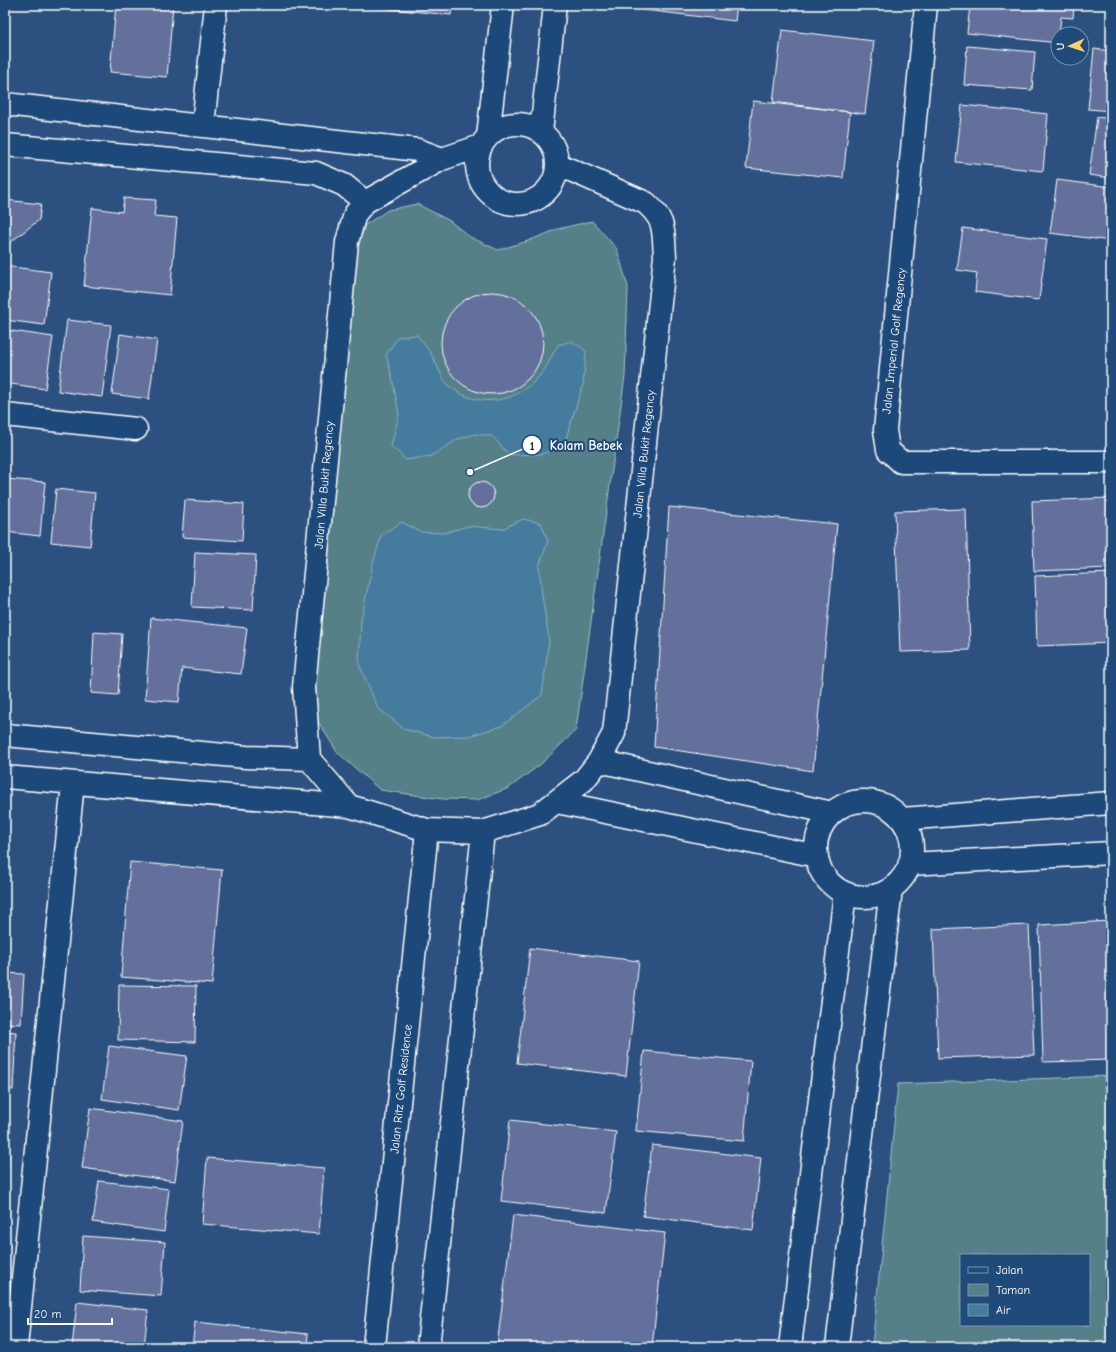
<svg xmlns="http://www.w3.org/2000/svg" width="1116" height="1352" viewBox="0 0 1116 1352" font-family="'Comic Neue',sans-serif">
	<rect width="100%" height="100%" fill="#2c5180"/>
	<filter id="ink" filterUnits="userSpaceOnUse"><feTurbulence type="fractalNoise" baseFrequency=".025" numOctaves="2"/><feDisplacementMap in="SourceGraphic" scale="8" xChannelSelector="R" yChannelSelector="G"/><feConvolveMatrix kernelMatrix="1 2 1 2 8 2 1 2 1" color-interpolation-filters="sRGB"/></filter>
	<g filter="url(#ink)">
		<path fill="#548088" stroke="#aac0c4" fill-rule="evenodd" d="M417,204L450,221L470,237L498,250L528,241L558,229L592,221L617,249L628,287L625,376L576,730L541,764L509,788L477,800L443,799L380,790L337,752L308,705L356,251L365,225L388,210Z
			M1111,1076V1347H872L898,1084ZM961,1255H1089V1325H961Z"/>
		<path fill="#447c9d" stroke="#8fb0c4" d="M417,335C421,340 426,346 430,352C435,360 443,381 449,386C479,410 518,403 541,374C548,366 552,354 558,345L572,341L586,351L583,385L564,444L542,454L509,455L492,436L476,434L458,439L431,456L406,460L391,446L399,414L392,377L386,355L398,337Z
			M523,519L541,523L548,541L539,566L542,595L549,640L542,695L502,726L469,736L434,737L404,729L378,708L359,664L361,620L373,563L382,534L402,522L421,532L444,533L468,526L502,529Z"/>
		<path fill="#626f9b" stroke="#fff" d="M116,5H173L167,77L110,72Z
			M371,5H452L451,15L371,7Z
			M628,5H737L735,21L628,8Z
			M970,5H1074L1073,18L1061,17L1059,34H1058V43L967,33Z
			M782,30L874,41L865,114L773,102Z
			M967,46L1035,52L1032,90L964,85Z
			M1094,49L1111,51V111L1088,109Z
			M753,101L850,112L843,178L746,168Z
			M962,105L1048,114L1043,171L956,162Z
			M1097,117L1111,119V178L1089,175Z
			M1057,180L1111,187V241L1050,233Z
			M124,198L156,200L154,216L177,218L170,295L84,286L92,208L122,212Z
			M5,200L41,204L39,220L8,244L6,259H5Z
			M963,228L1047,239L1039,300L975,292L977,273L957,270Z
			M5,266L51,272L44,325L5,320Z
			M441 343a51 51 0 1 1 102 0a51 51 0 1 1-102 0Z
			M67,320L111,325L102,397L58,391Z
			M5,330L53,337L45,389L5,383Z
			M120,334L157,340L149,399L112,394Z
			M5,479L45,482L40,536L5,532Z
			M468 495a13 13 0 1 1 26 0a13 13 0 1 1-26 0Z
			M56,489L95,493L90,546L51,542Z
			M1111,498V568L1034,571L1032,501Z
			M185,500L244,504L242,541L182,537Z
			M669,507L837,524L813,771L654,747Z
			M966,509L970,650L900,652L895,511Z
			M195,552L256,555L253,610L192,607Z
			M1111,573V643L1037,646L1035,576Z
			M151,618L247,628L241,674L182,668L179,702L145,699Z
			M94,632L122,634L118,695L91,693Z
			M130,862L222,870L212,984L121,977Z
			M1111,921V1060L1043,1062L1039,925Z
			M1029,925L1034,1055L938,1058L933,929Z
			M530,948L639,961L626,1076L517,1063Z
			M5,973L24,974L21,1024L5,1023Z
			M119,985L196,986L195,1042L118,1040Z
			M5,1031L16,1032L13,1090L5,1089Z
			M109,1046L187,1056L179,1110L102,1099Z
			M644,1051L751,1061L744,1141L636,1131Z
			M90,1108L183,1121L175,1181L82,1168Z
			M510,1120L616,1132L606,1213L501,1201Z
			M652,1145L761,1158L753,1230L643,1216Z
			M5,1154L9,1155L5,1198Z
			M207,1158L324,1168L319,1234L202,1224Z
			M99,1181L169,1189L164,1232L93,1222Z
			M513,1215L665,1233L652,1347H497Z
			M83,1236L165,1242L161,1296L80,1290Z
			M77,1302L148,1310L144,1347H72Z
			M195,1322L308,1334L307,1347H192Z"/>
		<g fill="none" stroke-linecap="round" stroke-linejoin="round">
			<defs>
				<path id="minor" d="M926,5L885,430L888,450L901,462H1111
					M5,104L418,150L442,159
					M477 164a40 40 0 1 1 80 0a40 40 0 1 1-80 0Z
					M203,125L216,5
					M541,132L555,5
					M488,136L503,5
					M5,145L316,173L344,185L365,202
					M481,146L442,159L365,202L355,214L347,242L304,687L309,759L349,806L427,830L483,832L540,814L584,780L599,761L614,733L665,256C663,230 666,221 646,203L557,164
					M5,415L136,429
					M5,735L246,757L309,759
					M599,761L832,813
					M5,777L349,806
					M816 849a48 48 0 1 1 96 0a48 48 0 1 1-96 0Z
					M557,802L817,856
					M902,819L1111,803
					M910,864L1111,853
					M16,1347L73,783
					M374,1347L427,830
					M428,1347L483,832
					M790,1347L845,893
					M837,1347L891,889"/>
			</defs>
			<use href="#minor" stroke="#fff" stroke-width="25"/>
			<use href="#minor" stroke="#1f4a7a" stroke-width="22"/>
		</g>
	</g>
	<g text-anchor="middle" stroke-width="4" stroke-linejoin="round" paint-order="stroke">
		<g font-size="12" fill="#fff" stroke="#1f4a7a">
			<text transform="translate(894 341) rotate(-84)" y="4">Jalan Imperial Golf Regency</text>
			<text transform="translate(644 454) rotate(-84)" y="4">Jalan Villa Bukit Regency</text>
			<text transform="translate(324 485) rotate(-85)" y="4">Jalan Villa Bukit Regency</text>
			<text transform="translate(401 1089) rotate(-84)" y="4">Jalan Ritz Golf Residence</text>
		</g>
	</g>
	<path fill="none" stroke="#fff" stroke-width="1.5" d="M470 472L532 445"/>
	<g fill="#fff" stroke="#1f4a7a" stroke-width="1.5">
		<circle cx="470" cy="472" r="4"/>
		<circle cx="532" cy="445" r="10"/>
	</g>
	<g font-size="12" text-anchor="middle" font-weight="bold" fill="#111">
		<text x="532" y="450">1</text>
	</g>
	<g font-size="13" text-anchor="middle" font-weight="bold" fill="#fff" stroke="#1f4a7a" stroke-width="4" stroke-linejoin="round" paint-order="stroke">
		<text x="586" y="450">Kolam Bebek</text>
	</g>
	<rect width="1116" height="1352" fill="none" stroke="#1f4a7a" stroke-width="20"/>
	<rect x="10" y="10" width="1096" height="1332" fill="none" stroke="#fff" stroke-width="1.5" filter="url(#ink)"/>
	<rect x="960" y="1254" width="130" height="72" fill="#1f4a7a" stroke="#7992af"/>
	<rect x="968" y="1267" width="20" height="6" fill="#1f4a7a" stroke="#7992af"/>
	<text x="996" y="1274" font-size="12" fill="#ffffff">Jalan</text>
	<rect x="968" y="1284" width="20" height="12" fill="#548088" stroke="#7992af"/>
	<text x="996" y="1294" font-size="12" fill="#ffffff">Taman</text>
	<rect x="968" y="1304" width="20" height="12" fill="#447c9d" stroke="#7992af"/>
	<text x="996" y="1314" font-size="12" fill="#ffffff">Air</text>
	<g transform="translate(1070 46) rotate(267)"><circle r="19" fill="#1f4a7a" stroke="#7992af"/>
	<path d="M0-3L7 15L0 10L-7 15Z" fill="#ffd166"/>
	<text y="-6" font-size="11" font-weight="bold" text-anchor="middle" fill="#ffffff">U</text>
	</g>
	<path d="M28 1318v6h84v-6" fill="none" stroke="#ffffff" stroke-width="2"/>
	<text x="34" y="1318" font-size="12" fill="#ffffff" stroke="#1f4a7a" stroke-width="3" paint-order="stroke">20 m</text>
</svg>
